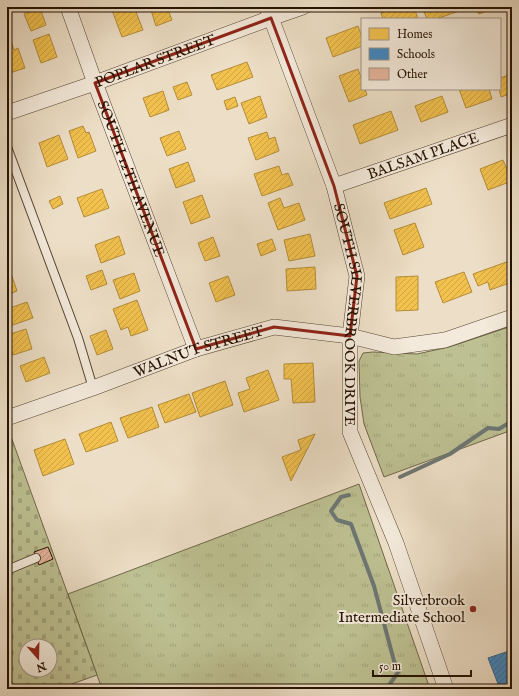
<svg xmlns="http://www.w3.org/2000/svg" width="519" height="696" viewBox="0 0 519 696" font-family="'IM FELL English',serif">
	<defs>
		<pattern id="grass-tufts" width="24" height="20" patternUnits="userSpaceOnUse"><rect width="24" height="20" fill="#bdc092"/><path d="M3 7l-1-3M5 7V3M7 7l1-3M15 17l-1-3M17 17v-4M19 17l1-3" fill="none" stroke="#a2a47c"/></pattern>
		<pattern id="cemetery-stones" width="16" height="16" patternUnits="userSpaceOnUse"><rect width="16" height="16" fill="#bdc092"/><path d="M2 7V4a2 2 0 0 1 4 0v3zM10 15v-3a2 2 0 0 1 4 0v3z" fill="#a2a47c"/></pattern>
		<pattern id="homes-hatch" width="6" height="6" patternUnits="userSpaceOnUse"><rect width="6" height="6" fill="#f2c14e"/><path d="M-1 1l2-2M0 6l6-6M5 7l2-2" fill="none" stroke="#cfa542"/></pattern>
		<pattern id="schools-hatch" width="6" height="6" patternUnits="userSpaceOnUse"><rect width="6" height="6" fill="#3f88c5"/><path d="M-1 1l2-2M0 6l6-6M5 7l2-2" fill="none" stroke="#356e9e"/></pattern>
		<pattern id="building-hatch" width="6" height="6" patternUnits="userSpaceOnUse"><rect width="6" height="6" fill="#e6b49c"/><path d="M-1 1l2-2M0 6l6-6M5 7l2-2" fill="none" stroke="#c59a85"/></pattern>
	</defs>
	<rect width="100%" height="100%" fill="#eddfc7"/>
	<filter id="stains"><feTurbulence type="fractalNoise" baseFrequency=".005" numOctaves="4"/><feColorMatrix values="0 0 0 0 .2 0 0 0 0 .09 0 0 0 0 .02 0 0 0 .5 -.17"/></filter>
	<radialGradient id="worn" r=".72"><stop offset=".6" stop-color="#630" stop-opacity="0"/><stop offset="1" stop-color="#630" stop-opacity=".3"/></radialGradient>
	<path fill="url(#grass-tufts)" stroke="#70684a" d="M512,326V430L384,477L364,424L360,397L359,361L363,353L373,352L417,354L449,347Z
		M359,484L430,689H102L68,594Z"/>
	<path fill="url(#cemetery-stones)" stroke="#70684a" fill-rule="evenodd" d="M7,431H9L97,675L58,689H7ZM26,646H50V670H26Z"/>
	<path fill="url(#homes-hatch)" stroke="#b48c37" d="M120,7H144L145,9L136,12L143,30L122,37L112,10Z
		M150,7H167L172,20L156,26Z
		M399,7H414L418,19H383L381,13Z
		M422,7H461L462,10L436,19H427Z
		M476,7H497L479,14Z
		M40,8L46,25L31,31L24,14Z
		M358,26L362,37V46L333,57L326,38Z
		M8,32L14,50L18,48L25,68L7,74V33Z
		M49,34L57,57L41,63L33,40Z
		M247,62L253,77L217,90L211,75Z
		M358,69L362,80V89H365L367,95L349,102L339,76Z
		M512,74V93L501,97L499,89H500V78Z
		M187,82L192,95L178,100L173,87Z
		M459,89H489L492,99L466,108Z
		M163,91L169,110L150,117L143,98Z
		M260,96L267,117L249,124L241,103Z
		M442,96L448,112L421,122L415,106Z
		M235,97L238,106L227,110L224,101Z
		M391,111L398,130L360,144L353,125Z
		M83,126L86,133L89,132L96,151L78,158L69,131Z
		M179,131L186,149L167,156L160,138Z
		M267,132L269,139L275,137L279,151L256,160L248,138Z
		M59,135L68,159L47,167L39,143Z
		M503,160L512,181L488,190L480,169Z
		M188,162L195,181L176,188L169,169Z
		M279,166L282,175L288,173L293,185L262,196L254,174Z
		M426,188L432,204L390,219L384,203Z
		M102,189L109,208L84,217L77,198Z
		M202,195L210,217L191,224L183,202Z
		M60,196L63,204L53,209L49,201Z
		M280,198L284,208L299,203L305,220L278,230L268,203Z
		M415,223L424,247L403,255L394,230Z
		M310,234L315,256L289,261L284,240Z
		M119,236L125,254L101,263L95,245Z
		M213,237L220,256L205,261L198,243Z
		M272,239L276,250L261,256L257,244Z
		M512,260V282L490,290L488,282L478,286L473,274Z
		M315,267L316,289L287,291L286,269Z
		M102,270L107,284L91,290L86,276Z
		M464,272L472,292L443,303L435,282Z
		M134,273L140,291L120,299L113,280Z
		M12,276L17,291L7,295V278Z
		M228,276L235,295L216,302L209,283Z
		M418,276V310L396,311V277Z
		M137,300L148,330L131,336L128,327L121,330L113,309Z
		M27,302L33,318L7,327V309Z
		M26,329L32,349L13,355L7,337V335Z
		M106,330L113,349L97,355L90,336Z
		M44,357L50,373L26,382L20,366Z
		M313,363L315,402L293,403L291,379H284V364Z
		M268,370L279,400L244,412L238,393L250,389L246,378Z
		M225,381L233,405L200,417L192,393Z
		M189,394L196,412L165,423L158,405Z
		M152,407L159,427L128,438L120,418Z
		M111,422L118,441L86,452L79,434Z
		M315,434L291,481L282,457L301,450L298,440Z
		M65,439L74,464L43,476L34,450Z"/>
	<path fill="url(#schools-hatch)" stroke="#37648a" d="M512,650V689H500L488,658Z"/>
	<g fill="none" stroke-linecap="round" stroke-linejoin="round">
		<path stroke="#6d7673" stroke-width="4" d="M400,477L450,454L488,428L499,429L512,421
			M349,495L341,497L331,511L337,520L351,524L374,586L394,661L399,671L387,688L389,689"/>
	</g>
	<path fill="url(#building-hatch)" stroke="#241101" d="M48,547L53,559L39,565L34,552Z"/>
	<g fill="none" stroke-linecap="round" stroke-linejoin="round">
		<defs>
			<path id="service" d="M7,147L78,338L93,388
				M7,570L36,558"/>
			<g id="minor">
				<path id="s1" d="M68,7L95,83L196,349"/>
				<path id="s2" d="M267,7L334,186L357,276L350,336V432L396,543L446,689"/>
				<path id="s3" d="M7,113L95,83L271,18L303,7"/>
				<path id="s4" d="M334,186L512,125"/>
				<path id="s5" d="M7,418L93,388L196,349L274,327L350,336L394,347L445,340L512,317"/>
			</g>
		</defs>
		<use href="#service" stroke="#564432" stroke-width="10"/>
		<use href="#minor" stroke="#564432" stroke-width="16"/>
		<use href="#service" stroke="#f3eadb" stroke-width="8"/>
		<use href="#minor" stroke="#f3eadb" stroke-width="15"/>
	</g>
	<path fill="none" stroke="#8f2418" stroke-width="3" stroke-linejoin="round" d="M271,18L334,186L357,276L350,336L274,327L196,349L95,83Z"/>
	<circle fill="#8f2418" stroke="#f3eadb" stroke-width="1.5" cx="473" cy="609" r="4"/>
	<g text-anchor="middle" stroke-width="4" stroke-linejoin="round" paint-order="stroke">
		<g font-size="15" fill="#241101" stroke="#f3eadb">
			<text dy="5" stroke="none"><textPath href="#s3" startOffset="157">POPLAR STREET</textPath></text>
			<text dy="5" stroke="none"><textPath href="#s4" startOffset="94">BALSAM PLACE</textPath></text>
			<text dy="5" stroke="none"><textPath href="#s1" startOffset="183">SOUTH 12TH AVENUE</textPath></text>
			<text dy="5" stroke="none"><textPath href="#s2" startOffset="322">SOUTH SILVERBROOK DRIVE</textPath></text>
			<text dy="5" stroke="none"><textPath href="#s5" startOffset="203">WALNUT STREET</textPath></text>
		</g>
		<g font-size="15" fill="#241101" stroke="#f3eadb" text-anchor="end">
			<text x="465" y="605">Silverbrook<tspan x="465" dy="17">Intermediate School</tspan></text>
		</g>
	</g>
	<rect width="519" height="696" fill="none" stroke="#eddfc7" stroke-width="24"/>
	<rect x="8" y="8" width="503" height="680" fill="none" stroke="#241101" stroke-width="2"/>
	<rect x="12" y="12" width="495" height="672" fill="none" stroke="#241101"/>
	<rect x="361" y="18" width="140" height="72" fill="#f3eadb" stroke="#a09384"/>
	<rect x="369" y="28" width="20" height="12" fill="#f2c14e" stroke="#a09384"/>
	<text x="397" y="38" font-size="12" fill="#241101">Homes</text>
	<rect x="369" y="48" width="20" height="12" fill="#3f88c5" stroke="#a09384"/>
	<text x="397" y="58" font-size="12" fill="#241101">Schools</text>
	<rect x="369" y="68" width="20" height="12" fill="#e6b49c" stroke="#a09384"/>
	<text x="397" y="78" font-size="12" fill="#241101">Other</text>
	<g transform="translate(38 658) rotate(160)"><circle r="19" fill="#f3eadb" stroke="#a09384"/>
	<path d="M0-3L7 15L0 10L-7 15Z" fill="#8f2418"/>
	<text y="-6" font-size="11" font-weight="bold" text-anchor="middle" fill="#241101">N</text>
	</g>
	<path d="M373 670v6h98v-6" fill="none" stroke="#241101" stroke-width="2"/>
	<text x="379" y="670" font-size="12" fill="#241101" stroke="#f3eadb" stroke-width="3" paint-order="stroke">50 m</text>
	<rect width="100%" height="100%" filter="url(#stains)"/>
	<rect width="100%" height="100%" fill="url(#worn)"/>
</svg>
